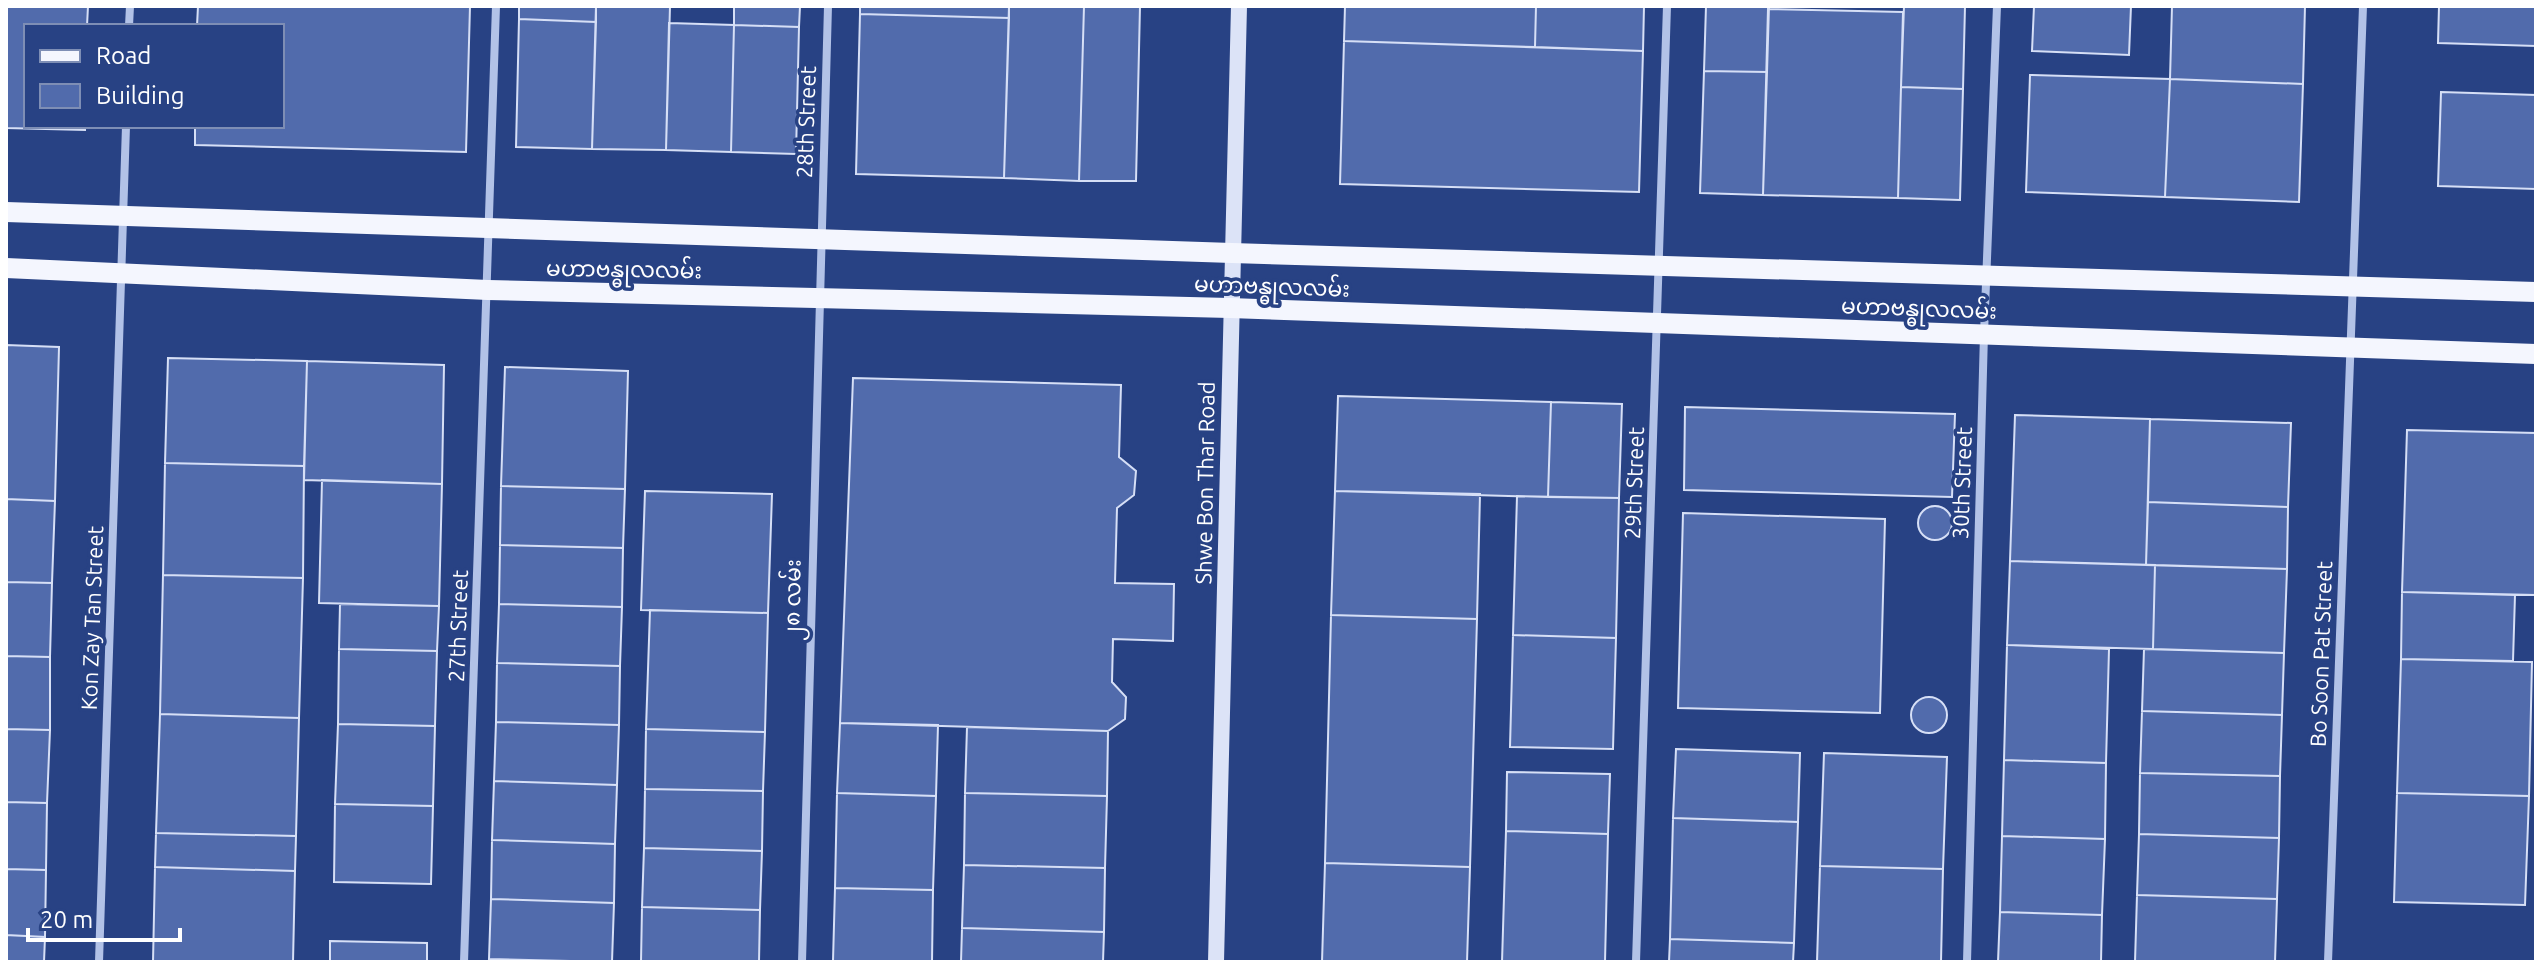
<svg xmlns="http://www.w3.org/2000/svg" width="2542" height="968" viewBox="0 0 2542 968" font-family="Ubuntu,'Noto Sans Myanmar',sans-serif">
	<rect width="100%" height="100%" fill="#284284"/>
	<path fill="#516bac" stroke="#d6dff6" stroke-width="2" d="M6,6H88L87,26H26V126H85V130L6,128Z
		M6,6H88L87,26H26V126H85V130L6,128Z
		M6,6H88L87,26H26V126H85V130L6,128Z
		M198,6H470L466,152L195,145V126H282V26H197Z
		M519,6H596V22L519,19Z
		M596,6H670L666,150L592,149Z
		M734,6H800L799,27L734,25Z
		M860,6H1009V18L860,14Z
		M1009,6H1084L1079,181L1004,178Z
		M1084,6H1140L1136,181H1079Z
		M1345,6H1536L1535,47L1344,41Z
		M1536,6H1644L1643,51L1535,47Z
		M1706,6H1769L1767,72L1704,71Z
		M1904,6H1965L1963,89L1901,87Z
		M2034,6H2131L2129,55L2032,51Z
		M2172,6H2305L2303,84L2170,79Z
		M2439,6H2536V46L2438,43Z
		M1768,9L1903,12L1898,198L1763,195Z
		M860,14L1009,18L1004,178L856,174Z
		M519,19L596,22L592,149L516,147Z
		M669,23L734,25L731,152L666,150Z
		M734,25L799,27L796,154L731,152Z
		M1344,41L1643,51L1639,192L1340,184Z
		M1704,71L1767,72L1763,195L1700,193Z
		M2030,75L2170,79L2165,197L2026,192Z
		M2170,79L2303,84L2299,202L2165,197Z
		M1901,87L1963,89L1960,200L1898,198Z
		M2441,92L2536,95V189L2438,186Z
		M6,345L59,347L55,501L6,499Z
		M168,358L307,361L304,466L165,463Z
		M307,361L444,365L442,484L304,480Z
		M505,367L628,371L625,489L501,486Z
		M853,378L1121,385L1119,457L1136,471L1134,495L1117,508L1115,583L1174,584L1173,641L1113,639L1112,682L1126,697L1125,719L1108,731L840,723Z
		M1338,396L1551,402L1548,497L1335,491Z
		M1551,402L1622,404L1619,498L1548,497Z
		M1685,407L1955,414L1952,497L1684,490Z
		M2015,415L2150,419L2146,565L2010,561Z
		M2150,419L2291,423L2288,507L2148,502Z
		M2407,430L2536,433V595L2402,592Z
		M165,463L304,466L303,578L163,575Z
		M322,480L442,484L439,606L319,603Z
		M501,486L625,489L623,548L500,545Z
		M645,491L772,494L768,613L641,610Z
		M1335,491L1480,494L1477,619L1331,615Z
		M1517,496L1619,498L1616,638L1513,635Z
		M6,499L55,501L52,583L6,582Z
		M2148,502L2288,507L2287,569L2146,565Z
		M1918 523a17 17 0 1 1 34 0a17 17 0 1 1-34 0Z
		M1683,513L1885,519L1880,713L1678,708Z
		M500,545L623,548L622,607L499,604Z
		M2010,561L2155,565L2153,649L2007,645Z
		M2155,565L2287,569L2284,653L2153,649Z
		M163,575L303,578L299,718L160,714Z
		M6,582L52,583L50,657L6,656Z
		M2402,592L2515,595L2513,661L2401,659Z
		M340,604L439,606L437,651L339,649Z
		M499,604L622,607L620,666L497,663Z
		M650,610L768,613L765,732L646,729Z
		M1331,615L1477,619L1470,867L1325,863Z
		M1513,635L1616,638L1613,749L1510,747Z
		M2007,645L2109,649L2106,763L2004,760Z
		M339,649L437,651L435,726L338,724Z
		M2144,649L2284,653L2282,715L2142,711Z
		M6,656L50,657V730L6,729Z
		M2401,659L2532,662L2529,796L2397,793Z
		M497,663L620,666L619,725L496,722Z
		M1911 715a18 18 0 1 1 36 0a18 18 0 1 1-36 0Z
		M2142,711L2282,715L2280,776L2140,773Z
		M160,714L299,718L296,836L156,833Z
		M496,722L619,725L617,785L494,781Z
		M840,723L938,725L936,796L837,793Z
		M338,724L435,726L433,806L335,804Z
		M967,727L1108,731L1107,796L965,793Z
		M6,729L50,730L47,803L6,802Z
		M646,729L765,732L763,791L645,789Z
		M1676,749L1800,753L1798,822L1673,818Z
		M1824,753L1947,757L1943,869L1820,866Z
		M2004,760L2106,763L2105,839L2002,836Z
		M1507,772L1610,774L1608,834L1506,831Z
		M2140,773L2280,776L2279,838L2139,834Z
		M494,781L617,785L615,844L492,840Z
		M645,789L763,791L762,851L644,848Z
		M837,793L936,796L933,890L835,888Z
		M965,793L1107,796L1105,868L964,865Z
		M2397,793L2529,796L2525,905L2394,902Z
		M6,802L47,803L46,870L6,869Z
		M335,804L433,806L431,884L334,882Z
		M1673,818L1798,822L1794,943L1670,939Z
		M1506,831L1608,834L1605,962H1502Z
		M156,833L296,836L295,871L155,867Z
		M2139,834L2279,838L2277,899L2137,895Z
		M2002,836L2105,839L2102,915L2000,912Z
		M492,840L615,844L614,903L491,899Z
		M644,848L762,851L760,910L642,907Z
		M1325,863L1470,867L1467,962H1322Z
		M964,865L1105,868L1104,932L962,928Z
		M1820,866L1943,869L1941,962H1817Z
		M155,867L295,871L293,962H153Z
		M6,869L46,870L45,937L6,935Z
		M835,888L933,890L932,962L833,961Z
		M2137,895L2277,899L2275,962H2135Z
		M491,899L614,903L612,962L489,959Z
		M642,907L760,910L759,962H641Z
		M2000,912L2102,915L2101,962H1998Z
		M962,928L1104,932L1103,962H961Z
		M6,935L45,937L44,962H6Z
		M1670,939L1794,943L1793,962H1669Z
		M330,941L427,943V962H330Z
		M489,959L612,962H489Z"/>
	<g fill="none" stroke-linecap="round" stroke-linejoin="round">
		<path stroke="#b2c2e7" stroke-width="8" d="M129,26L130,6
			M99,962L126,126
			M464,962L496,6
			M802,962L828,6
			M1636,962L1667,6
			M1967,962L1984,334L1997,6
			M2328,962L2363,6"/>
		<path stroke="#dce3f7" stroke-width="16" d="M1216,962L1239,6"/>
		<path stroke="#f4f6fe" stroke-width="20" d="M6,212L1232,253L2536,292
			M6,268L488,290L1230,308L2536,354"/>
	</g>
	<g text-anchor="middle" stroke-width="7" stroke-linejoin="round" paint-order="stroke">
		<g font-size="22" fill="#fff" stroke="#284284">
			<text transform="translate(806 122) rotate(-88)" y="8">28th Street</text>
			<text transform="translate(624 269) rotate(1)" y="8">မဟာဗန္ဓုလလမ်း</text>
			<text transform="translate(1272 286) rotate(2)" y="8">မဟာဗန္ဓုလလမ်း</text>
			<text transform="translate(1919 308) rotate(2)" y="8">မဟာဗန္ဓုလလမ်း</text>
			<text transform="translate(1205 483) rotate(-89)" y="8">Shwe Bon Thar Road</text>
			<text transform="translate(1634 483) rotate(-88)" y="8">29th Street</text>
			<text transform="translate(1962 483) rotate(-88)" y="8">30th Street</text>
			<text transform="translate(792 600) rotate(-89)" y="8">၂၈ လမ်း</text>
			<text transform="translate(92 618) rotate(-88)" y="8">Kon Zay Tan Street</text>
			<text transform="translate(458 626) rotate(-88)" y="8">27th Street</text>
			<text transform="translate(2321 654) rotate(-88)" y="8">Bo Soon Pat Street</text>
		</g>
	</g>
	<rect width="2542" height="968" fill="none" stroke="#ffffff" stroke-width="16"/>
	<rect x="24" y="24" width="260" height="104" fill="#284284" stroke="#7e8eb5" stroke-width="2"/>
	<rect x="40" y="50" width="40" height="12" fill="#f4f6fe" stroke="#7e8eb5" stroke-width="2"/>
	<text x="96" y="64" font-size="24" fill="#ffffff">Road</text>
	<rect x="40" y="84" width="40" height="24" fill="#516bac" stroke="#7e8eb5" stroke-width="2"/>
	<text x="96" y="104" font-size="24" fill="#ffffff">Building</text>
	<path d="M28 928v12h152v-12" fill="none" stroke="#ffffff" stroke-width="4"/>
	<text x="40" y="928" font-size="24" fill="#ffffff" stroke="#284284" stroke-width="6" paint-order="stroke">20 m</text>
</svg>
